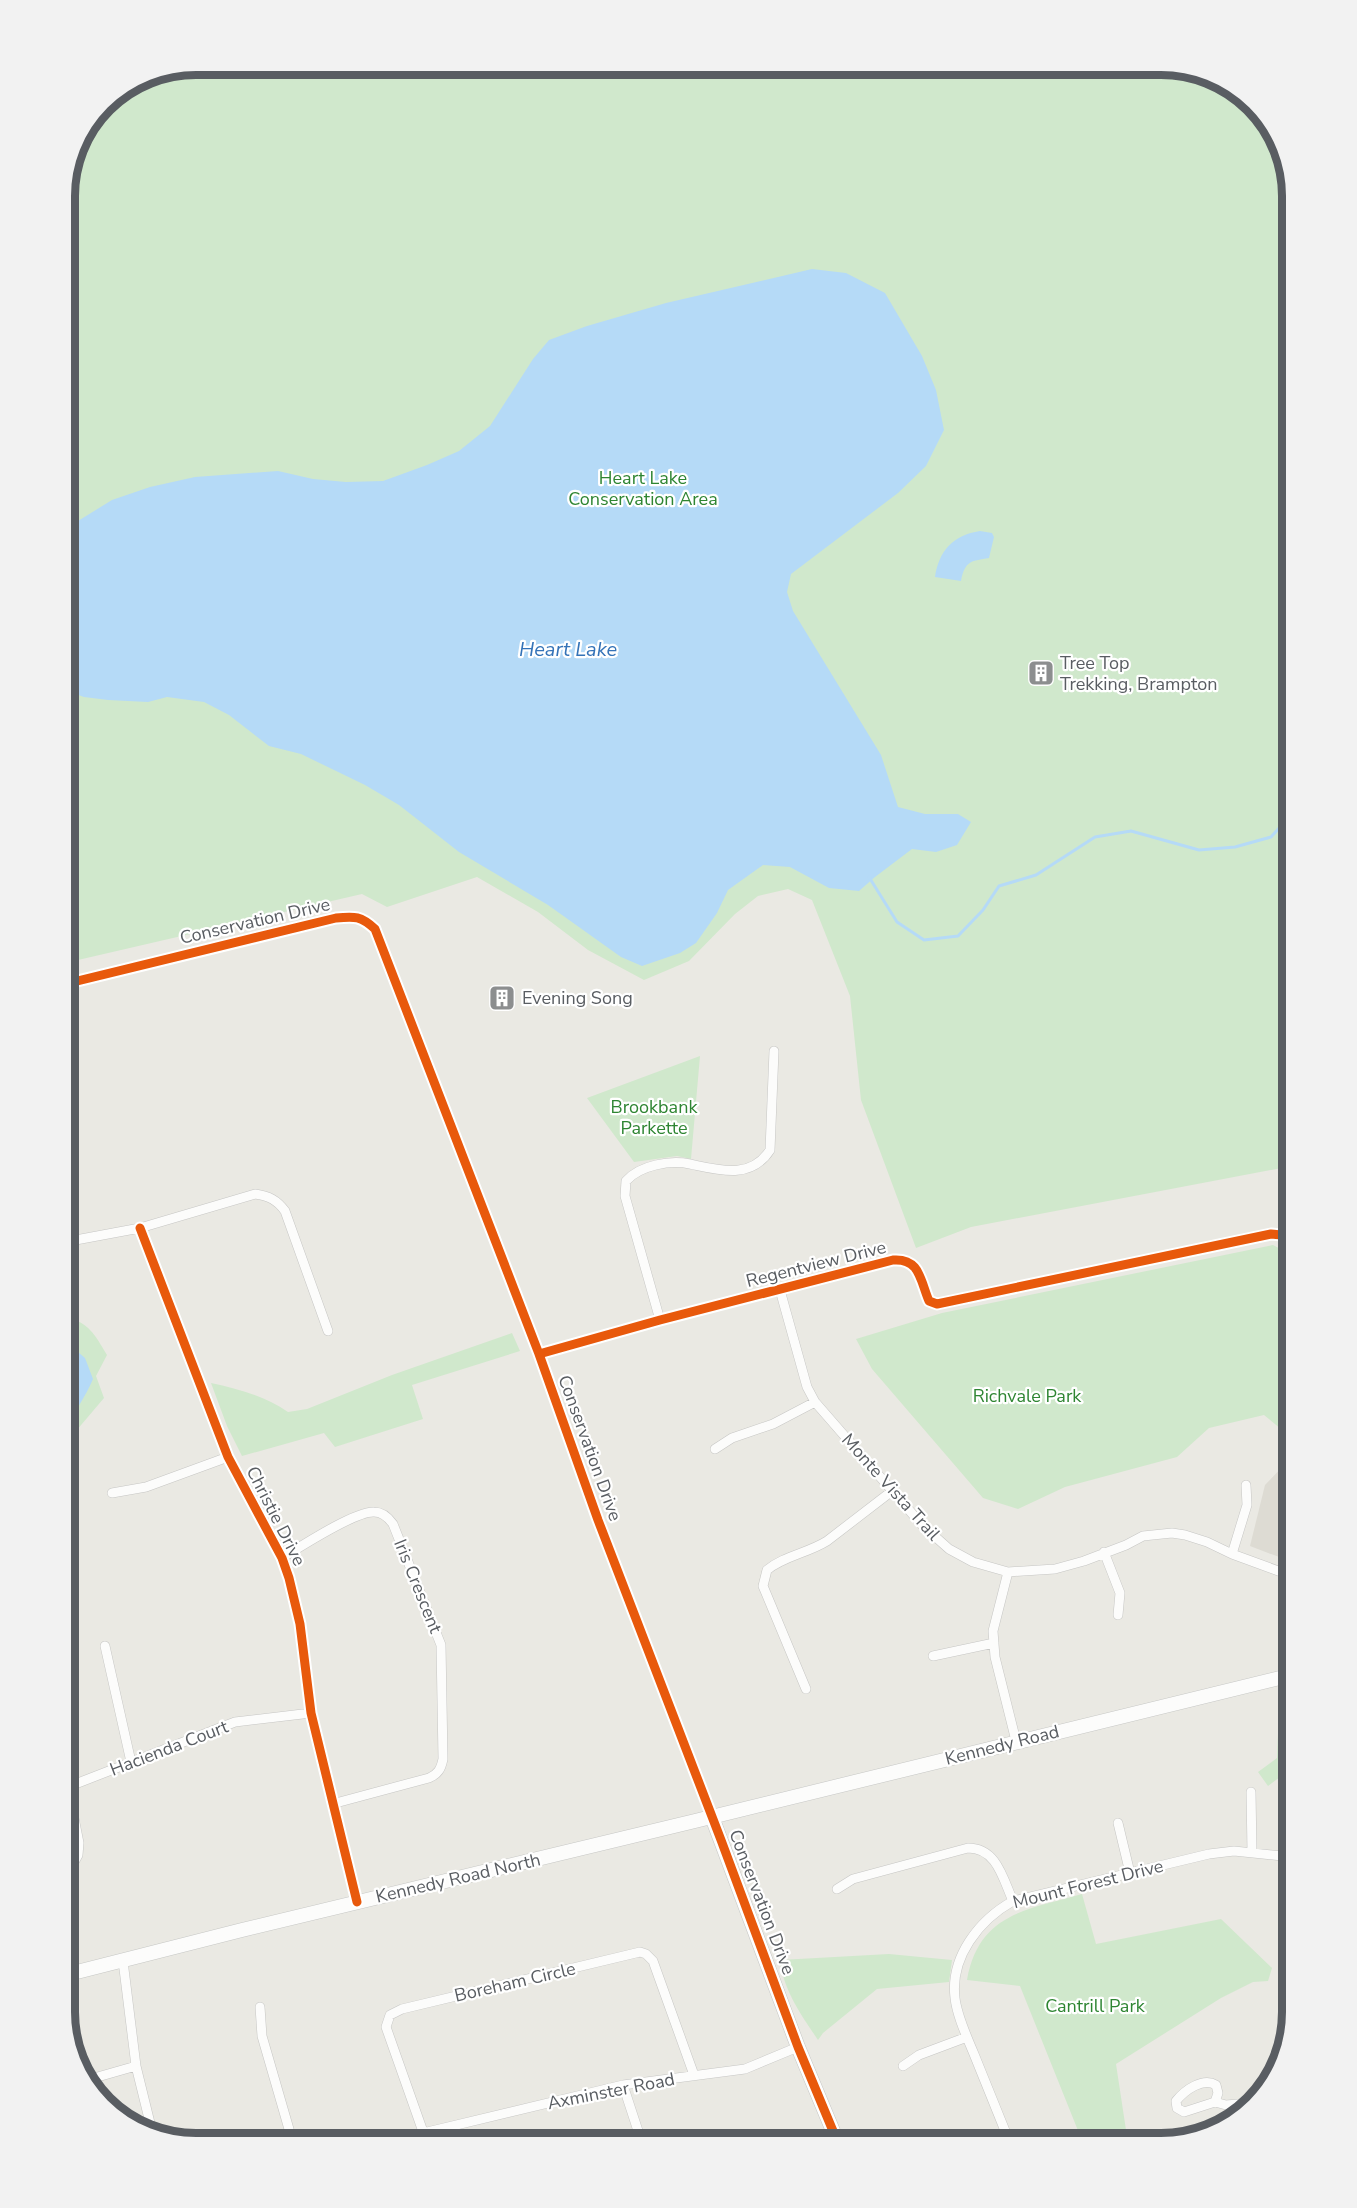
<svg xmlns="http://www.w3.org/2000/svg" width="1357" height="2208" viewBox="0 0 1357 2208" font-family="'Nunito Sans',sans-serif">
	<rect width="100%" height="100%" fill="#eae9e3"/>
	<path fill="#dddbd3" d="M1292,1457V1562L1250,1546L1265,1485Z"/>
	<path fill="#d0e8cc" d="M196,65H1170L1234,87L1279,137L1292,196V1166L971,1227L916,1248L861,1100L850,996L812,900L788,889L758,896L735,914L689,961L644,980L588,950L538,912L477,877L387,907L362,894L65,963V187L75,145L103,103L146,74Z
		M700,1056L691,1159L677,1156L634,1162L587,1098Z
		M1273,1245L1284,1251L1292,1252V1438L1264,1415L1209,1428L1177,1457L1065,1487L1018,1509L983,1498L872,1369L856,1339L942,1313Z
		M65,1317C89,1322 95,1335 107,1355L96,1376L104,1398L65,1444Z
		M512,1333L520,1351L412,1385L423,1419L335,1447L324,1433L242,1456L227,1426L211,1383C238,1389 265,1396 288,1412L307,1409L392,1375Z
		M1292,1704V1768L1268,1786L1258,1772L1277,1758L1279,1708Z
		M1082,1894L1096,1944L1221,1919L1272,1968L1268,1981L1253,1982L1221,1998L1116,2064L1126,2130L1138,2143H1083L1020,1986L967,1980C979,1913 1027,1910 1082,1894Z
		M889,1954L952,1960L949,1982L877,1989L823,2033L818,2040C802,2016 783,1990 780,1960Z"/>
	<path fill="#b5daf7" d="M812,269L846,273L885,293L922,356L936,390L944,430L926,466L898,493L791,574L787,592L793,611L881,755L898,807L925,814H958L971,822L957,845L936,852L912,849L875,877L859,891L829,888L790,867L763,865L728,890L717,913L696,943L680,953L642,966L621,957L548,905L459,852L399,805L365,785L301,754L269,746L229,715L204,702L167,697L148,702L108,700L84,697L65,690V529L112,500L150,487L195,477L278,471L313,479L346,482L383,481L427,465L459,451L490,426L533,359L549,340L587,326L666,303Z
		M980,531L992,533L994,537L989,558C972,561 965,560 961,581L935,577C939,551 953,535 980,531Z
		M65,1341L85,1358L93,1379C85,1398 73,1413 65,1432Z"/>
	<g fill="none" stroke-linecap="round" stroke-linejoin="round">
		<path stroke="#b5daf7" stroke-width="3" d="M869,877L897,922L924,940L958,936L983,910L999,886L1036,875L1095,837L1131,831L1199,850L1235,847L1271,837L1292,814"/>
		<defs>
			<path id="street" d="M65,984L336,918C355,916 361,916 375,929L539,1354L598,1520L712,1817
				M140,1228L228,1457L282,1558L289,1578L300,1624L311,1713L357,1902
				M65,1242L140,1228L255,1194C269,1196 277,1200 285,1211L328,1331
				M780,1290L807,1387L815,1402L922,1525L949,1549L973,1562L1008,1572L1055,1569L1084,1561L1126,1545L1143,1536L1172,1533L1185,1535L1207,1542L1232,1554L1292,1576
				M660,1320L625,1196L626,1181C640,1165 670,1160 690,1164C719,1170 751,1180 770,1150L774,1051
				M539,1354L660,1320L893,1260C920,1258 920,1280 929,1301L937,1304L1271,1234L1292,1236
				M715,1449L732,1438L773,1424L815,1402
				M112,1493L146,1487L228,1457
				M1104,1552L1120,1593L1118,1615
				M1232,1554L1247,1505L1246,1485
				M282,1558C300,1547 355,1511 374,1512C382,1512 388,1517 393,1524L441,1645L443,1759C441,1769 438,1774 429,1778L332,1804
				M1008,1572L993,1631L995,1657L1016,1741
				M105,1646L131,1762
				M933,1656L994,1643
				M806,1689L763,1586L767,1570C784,1556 808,1553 827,1541L892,1491
				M65,1788L235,1722L311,1713
				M68,1788L79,1843L78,1855L73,1864
				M1251,1792L1252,1852
				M1118,1823L1130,1873
				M837,1889L853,1879L968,1848C997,1848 1003,1879 1013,1901
				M123,1961L136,2066L152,2131
				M1284,1982L1292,1984
				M260,2007L262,2036L293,2143
				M903,2066L919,2055L967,2037
				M87,2080L136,2066
				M623,2085L642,2143
				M1215,2102L1218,2093L1216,2085C1203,2077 1185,2090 1176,2101L1177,2108L1184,2112L1215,2102L1226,2105L1250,2103
				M423,2133L623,2085L745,2069L798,2047
				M427,2143L386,2027L390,2015L402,2009L640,1952L646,1954L653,1961L694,2075
				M1010,2143C998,2114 986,2084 974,2054C967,2037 957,2016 955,1998C950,1957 979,1920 1013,1901L1209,1854L1234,1851L1292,1857"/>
			<path id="secondary" d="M712,1817L798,2047L838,2143
				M65,1975L242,1930L695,1821L1292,1675"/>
		</defs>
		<use href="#street" stroke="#c6c6c4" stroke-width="10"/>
		<use href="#secondary" stroke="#c6c7c5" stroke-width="15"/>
		<use href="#street" stroke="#fcfcfb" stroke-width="9"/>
		<use href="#secondary" stroke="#fcfcfb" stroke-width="14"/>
		<defs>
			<path id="cycleway" d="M65,984L336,918C355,916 361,916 375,929L539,1354L598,1520L721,1840L798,2047L838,2143
				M140,1228L228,1457L282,1558L289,1578L300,1624L311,1713L357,1902
				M539,1354L660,1320L893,1260C920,1258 920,1280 929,1301L937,1304L1271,1234L1292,1236"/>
		</defs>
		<use href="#cycleway" stroke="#fff" stroke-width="13"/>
		<use href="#cycleway" stroke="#e8590c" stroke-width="9"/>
	</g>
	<defs>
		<symbol id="building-square" viewBox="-11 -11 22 22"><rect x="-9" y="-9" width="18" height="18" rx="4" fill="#8c8e8f" stroke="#fff"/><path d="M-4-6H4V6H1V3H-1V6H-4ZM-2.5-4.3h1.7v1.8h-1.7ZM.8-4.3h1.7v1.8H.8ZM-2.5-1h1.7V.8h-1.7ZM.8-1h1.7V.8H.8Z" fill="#fff"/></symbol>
	</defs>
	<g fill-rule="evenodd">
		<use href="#building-square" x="1026" y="658" width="30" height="30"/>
		<use href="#building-square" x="487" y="983" width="30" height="30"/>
	</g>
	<g text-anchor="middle" stroke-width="4.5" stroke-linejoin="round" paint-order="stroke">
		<g font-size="18" fill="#2e8532" stroke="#fff">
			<text x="643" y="484">Heart Lake<tspan x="643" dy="21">Conservation Area</tspan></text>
			<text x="654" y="1113">Brookbank<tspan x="654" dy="21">Parkette</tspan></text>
			<text x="1027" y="1402">Richvale Park</text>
			<text x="1095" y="2012">Cantrill Park</text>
		</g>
		<g font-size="18" fill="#595d62" stroke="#fff" text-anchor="start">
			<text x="1060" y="669">Tree Top<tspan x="1060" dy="21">Trekking, Brampton</tspan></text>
			<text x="522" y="1004">Evening Song</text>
		</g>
		<g font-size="18" fill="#595d62" stroke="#fff">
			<text transform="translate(255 921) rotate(-13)" y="6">Conservation Drive</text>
			<text transform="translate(816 1264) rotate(-14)" y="6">Regentview Drive</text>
			<text transform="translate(590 1448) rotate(70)" y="6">Conservation Drive</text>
			<text transform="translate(891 1487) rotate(48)" y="6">Monte Vista Trail</text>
			<text transform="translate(276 1516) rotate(63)" y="6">Christie Drive</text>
			<text transform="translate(418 1586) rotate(68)" y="6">Iris Crescent</text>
			<text transform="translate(1002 1745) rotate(-14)" y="6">Kennedy Road</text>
			<text transform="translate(169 1748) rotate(-21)" y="6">Hacienda Court</text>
			<text transform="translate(458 1878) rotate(-13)" y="6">Kennedy Road North</text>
			<text transform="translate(1088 1884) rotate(-14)" y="6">Mount Forest Drive</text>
			<text transform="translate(762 1902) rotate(69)" y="6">Conservation Drive</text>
			<text transform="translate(515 1982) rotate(-13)" y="6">Boreham Circle</text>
			<text transform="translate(611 2091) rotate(-11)" y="6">Axminster Road</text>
		</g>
		<g font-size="20" font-style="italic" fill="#3473b8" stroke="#fff">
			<text x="568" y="656">Heart Lake</text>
		</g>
	</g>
	<path d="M0 0H1357V2208H0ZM196 75H1161A121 121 0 0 1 1282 196V2012A121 121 0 0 1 1161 2133H196A121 121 0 0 1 75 2012V196A121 121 0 0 1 196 75Z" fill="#f2f2f2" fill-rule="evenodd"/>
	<path fill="none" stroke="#595d62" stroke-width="8" d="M196 75H1161A121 121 0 0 1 1282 196V2012A121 121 0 0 1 1161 2133H196A121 121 0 0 1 75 2012V196A121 121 0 0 1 196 75Z"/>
</svg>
